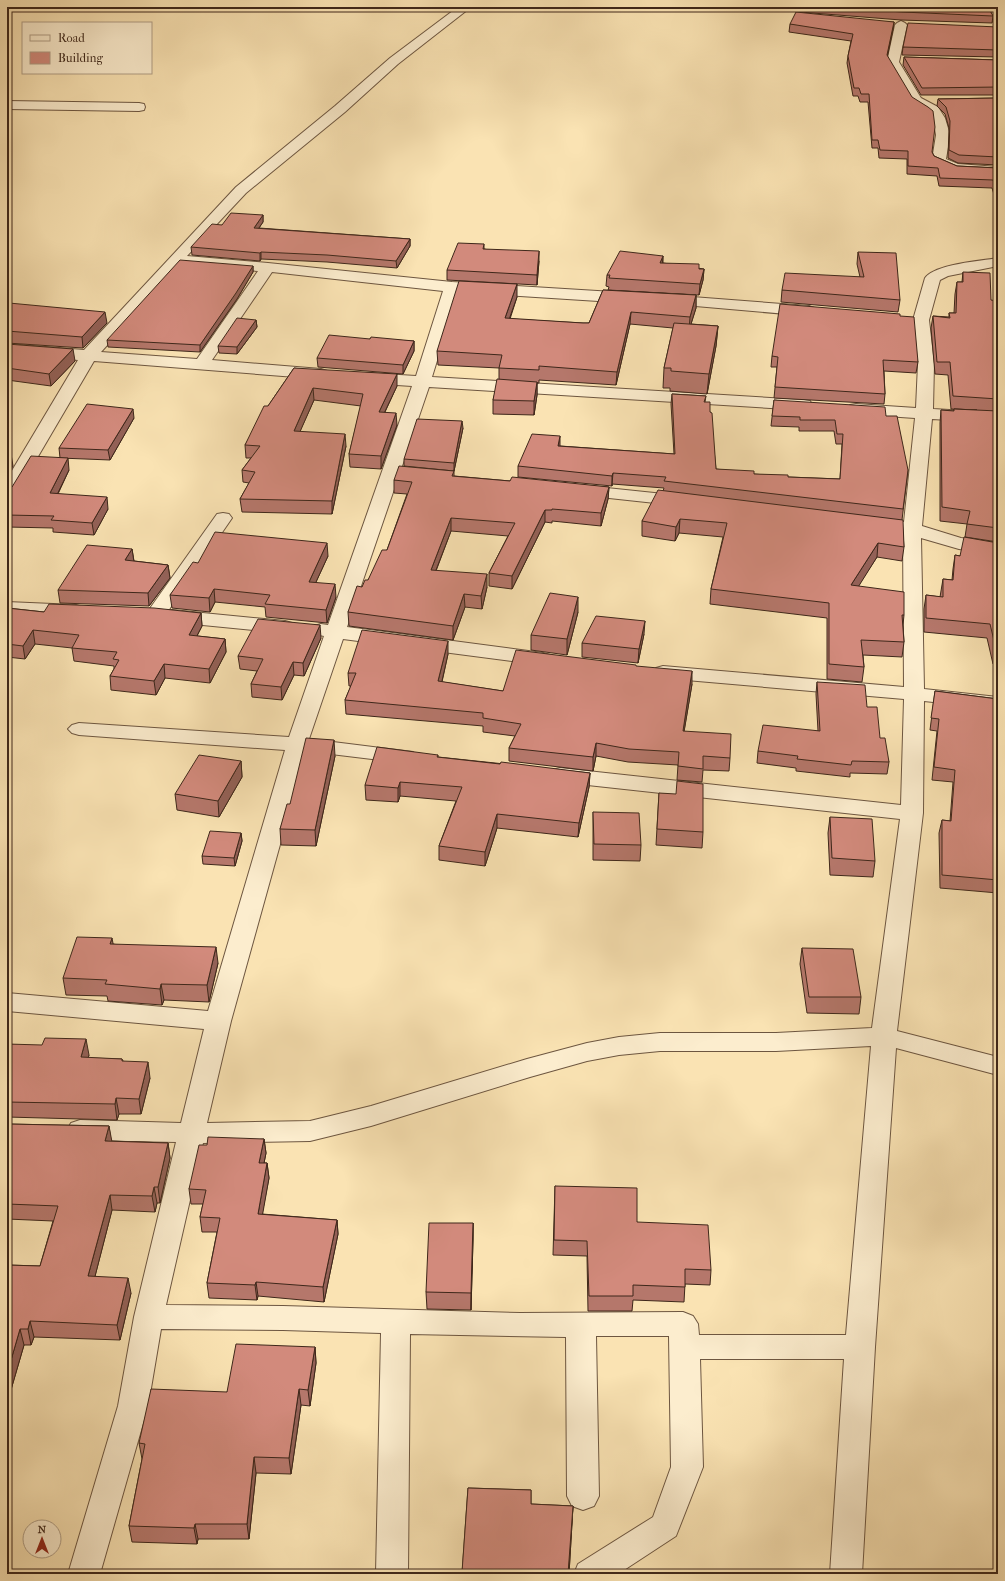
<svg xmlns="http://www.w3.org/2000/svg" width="1005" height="1581" viewBox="0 0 1005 1581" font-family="'IM FELL French Canon',serif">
	<rect width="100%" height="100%" fill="#fae3b3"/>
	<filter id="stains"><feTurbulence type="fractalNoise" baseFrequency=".005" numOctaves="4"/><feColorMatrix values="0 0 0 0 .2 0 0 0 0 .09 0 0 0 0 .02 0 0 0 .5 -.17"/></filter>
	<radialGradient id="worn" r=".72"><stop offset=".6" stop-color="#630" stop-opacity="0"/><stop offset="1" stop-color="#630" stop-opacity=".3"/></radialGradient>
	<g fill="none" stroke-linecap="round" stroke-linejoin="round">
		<defs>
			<path id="street" d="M458,7H471L398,64L345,112L246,193L187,256L268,263L452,282L630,293L635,295L638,298L635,301L630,303L458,292L432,377L804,400L810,401L812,405L810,409L804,410L429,387L347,627L543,653L550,655L553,659L550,663L543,665L343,639L309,739L413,752L416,757L413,762L405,763L306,751L231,1021L207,1123L310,1121L371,1106L527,1059L587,1043L619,1037L660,1033H776L872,1028L900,819L560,782L552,780L549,775L552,770L560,768L901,805L904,699L663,678L656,676L653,672L656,668L663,666L904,687L903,533L891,531L889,527L891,523L904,522L915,418L856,414L850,413L848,409L850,405L856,404L916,408L918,364L913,320L925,278C935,264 981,261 998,258V266L948,276L940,280L929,320L934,364L933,409L998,413V423L932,419L922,526L961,538L998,543V555L959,549L921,538L924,689L998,697V709L924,701L923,813L897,1031L998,1057V1075L896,1048L875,1347L862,1574H830L844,1359H700L703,1467L676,1536L618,1574H574L578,1564L653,1517L671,1467L669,1336H596L599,1496L594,1506L583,1510L572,1506L567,1496L566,1337L410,1334L408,1574H376L381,1333L283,1330L161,1329L148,1406L100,1574H68L118,1406L134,1317L176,1142L80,1140L71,1137L67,1130L71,1123L80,1120L181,1123L204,1029L7,1011V993L208,1011L285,750L79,735L72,733L68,729L72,725L79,723L289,737L324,636L314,634L311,630L314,626L321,624L328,625L412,386L367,383L361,381L359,378L361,375L367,373L416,376L443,291L272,272L212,360L321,369L327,371L329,374L327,377L321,379L94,361L16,494L13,498L7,499V479L78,360L7,354V344L84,350L236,187L335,106L390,58ZM180,265L258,271L197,359L101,352ZM871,1046L846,1335H699L698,1324L693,1316L683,1312L520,1313L283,1306L166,1305L203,1143L310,1141L371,1126L530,1077L587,1061L619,1055L660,1051H776Z
				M984,7H996L998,11V24L994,23Z
				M901,21L905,23L907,25L899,62L921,98L938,107L945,118L950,135L946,159L958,164L998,167V175C980,174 943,176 932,160L936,135L933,118L928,113L912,104L887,62L895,25L897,23Z
				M7,101L139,103L144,104L145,107L144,110L139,111L7,109Z
				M666,295L809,306L814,308L817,311L814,314L809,316L661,303L658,300L661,297Z
				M578,485L683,496L689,497L692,501L689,505L683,506L572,494L569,490L572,486Z
				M223,513L229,514L232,518L168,611L172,610L285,621L292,623L295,627L292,631L285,633L172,622L165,620L163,618L156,620L149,618L146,614L217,514Z
				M7,602L76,605L83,607L86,611L83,615L76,617L7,614Z"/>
		</defs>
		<use href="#street" stroke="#6d5640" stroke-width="2"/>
		<use href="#street" fill="#fcedce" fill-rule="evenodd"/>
	</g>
	<path fill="#b5776b" stroke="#3e271a" d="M800,7H988L993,16L992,23L901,20L800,12Z
		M894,22L893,29L887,56L934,156L957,166L998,168V201H996L992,188L939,186L937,176L907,174V159L879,158L878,148H872L868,102H860L858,96H853L847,63L848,56L851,41L789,32L790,24Z
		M998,27V57L902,55L903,47Z
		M904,57L998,60V95H921L903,65Z
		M998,98V165L958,163L948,158L949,128L945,114L937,106L938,99Z
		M263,215V222L259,228L410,239V246L397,268L327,262L261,259L260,261L192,255L191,247L222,225Z
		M484,244V249L539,261L537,285L447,280V270Z
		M858,252L900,300L898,312L781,302L782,290L860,277L857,264Z
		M663,256V263L704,269L703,280L699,295L608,290L609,287L606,286L607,275Z
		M253,266V272L237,299L200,352L108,347L107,340Z
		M963,272L991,300L998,309V542L965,537L967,524L940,521V423L941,410L954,411V409L977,410L951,409L948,375L935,374L931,328L933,316L949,317V313H954L955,294L957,282H962Z
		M603,290L696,295V308L691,324L718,326L716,346L707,394L670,391V388H663L664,368L673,328L630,324L616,385L539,380V383H537V395L534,415L493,414V400L499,379V368L438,365L437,351L517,297L510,319L583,323H589Z
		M7,305L107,323L83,348L7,343Z
		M900,316L918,362L916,373L884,371L885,394L884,404L774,398L777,367H771L772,356Z
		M256,320L257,327L237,354L219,353L218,346Z
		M370,339L414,341V351L403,374L318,367L317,358Z
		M7,344L75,361L51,386L7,380Z
		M294,368L397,386L385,412L397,425L381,469L350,467L349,454L361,406L314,400L300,431L346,446L332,514L242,512L240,499L249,483L243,482L242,470L251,458H246L245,445L268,406Z
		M672,394L706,396L705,402L710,412L716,469L754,474L788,477L840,479L842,444H836L834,431H799V427L771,426L774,400L886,416L908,470L902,520L904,547L902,561L877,557L858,586L904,615L903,625L904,642L902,657L863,655L864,667L862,682L827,679V618L710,604L711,589L723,537L679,533L675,541L642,536V521L663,491L664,488L612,484V486L518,477V466L560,446L674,454L671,404Z
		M134,418L110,460L60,458L59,448Z
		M463,428L454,471L404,466V459Z
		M69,470L58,494L108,509L94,535L53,532V528L7,527V488Z
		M454,471V476L510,481L609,487L608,499L601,526L552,521V523L545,522L512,589L489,586V573L508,536L451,531L436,571L487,587L482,609L465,607L453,640L349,626L348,612L362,587L368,580L387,550L407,494L394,493V480Z
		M998,543V664H993L987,638L924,632V609L926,595L940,597L943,579L952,580L953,569L955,555L960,556Z
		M132,549L134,561L168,565L170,578L149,606L60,603L58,590Z
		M328,556L316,582L336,597L327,623L266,617L265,607L215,602L210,612L172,608L170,595L198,563Z
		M7,608L44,612L201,613L202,626L197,636L225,639L226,652L210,683L165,678L156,695L111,690L110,676L114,669V666L74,661L72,648L35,644L25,659L7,657Z
		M578,612L567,655L531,650V635Z
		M644,634L638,663L582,657V643Z
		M321,638L304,676L294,675L282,700L252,697L251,684L257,671L240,669L238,656Z
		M448,654L442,682L503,691L636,667L692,684L684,731L730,758L729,771L703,770L702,782L677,780L678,765L628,762L596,756L593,771L509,761V748L515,736L483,732V726L346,714L345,700L351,686H349L348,673Z
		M817,682L867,707L889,762L887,774L850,773V777L796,771V768L757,763L758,751L818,731L816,694Z
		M935,691L998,699V893L940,888L939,833L942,820L950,821L953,782L932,780L937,731L930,730Z
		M438,755V757L590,773L589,787L578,837L497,828L485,866L439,860V846L456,801L400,796L398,802L366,800L365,785Z
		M335,756L316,846L281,845L280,829L290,804Z
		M241,761L242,777L219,817L177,810L175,794Z
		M659,793L703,832L702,848L656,845Z
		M593,812L641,845L640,861L593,860Z
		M830,817L875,861L873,877L830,875L828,833Z
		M241,833L242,841L235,866L203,864L202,856Z
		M113,944L218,963L209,1002L164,1000L162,1005L108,1001L107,996L66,995L63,978Z
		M802,948L861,997L859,1014L807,1013L800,964Z
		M7,1044L89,1055L88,1058L122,1059L123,1061L150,1078L141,1114H119L117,1120L7,1117Z
		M7,1124L109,1126L111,1141L168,1143L170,1158L160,1203H157L155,1212L112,1210L95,1276L131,1293L120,1340L34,1337L31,1345H24L8,1400L7,1399V1265L40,1266L53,1221L7,1219Z
		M264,1139L266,1153L264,1163H267L269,1178L262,1214L337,1220L338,1234L324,1302L258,1296L257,1300L209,1298L207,1283L217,1232H202L200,1217L203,1204H191L189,1189L207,1145Z
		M555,1186L637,1222L711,1270L710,1285L685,1284L684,1302L633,1300L632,1311H588L587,1256L553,1255Z
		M473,1223V1240L471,1310L427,1309L426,1292Z
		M315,1347L316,1363L310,1406L301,1405L291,1474L256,1473L249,1539H198L197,1544L132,1542L129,1526L142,1459L139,1443L227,1392Z
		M468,1488L531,1490V1504L573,1506L569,1574H462Z"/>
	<path fill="#936157" stroke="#3e271a" d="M894,22L893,29L886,63L887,55Z
		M263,215V222L254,235V228Z
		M410,239V246L397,268L396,261Z
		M539,251V261L537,285V275Z
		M261,252V259L260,261V253Z
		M663,256L662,267L660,263Z
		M253,266V272L237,299L200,352V345Z
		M704,269L703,280L699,295L700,284Z
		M517,284V297L505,331V318Z
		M696,295V308L689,330L690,317Z
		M105,312L107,323L83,348L82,337Z
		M631,312L630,324L616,385L617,372Z
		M256,320L257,327L237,354V347Z
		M718,326L716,346L707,394L709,374Z
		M414,341V351L403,374V365Z
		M73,349L75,361L51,386L49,374Z
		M397,374V386L379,424V412Z
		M537,382V395L534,415V401Z
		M313,388L314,400L295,443L294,431Z
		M133,409L134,418L110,460L108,450Z
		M396,413L397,425L381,469V456Z
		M462,421L463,428L454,471V463Z
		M345,434L346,446L332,514V501Z
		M560,436V447L558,446Z
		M11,454L13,466L7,476V461Z
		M68,458L69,470L52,505L50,493Z
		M613,473L612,484V486V476Z
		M609,487L608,499L601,526V513Z
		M107,497L108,509L94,535L92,523Z
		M545,510V522L512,589V576Z
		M451,518V531L431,583V570Z
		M680,519L679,533L675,541L676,527Z
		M327,543L328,556L310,595L309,582Z
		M878,543L877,557L850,600L851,585Z
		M132,549L134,562L125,560Z
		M168,565L170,578L149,606L148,593Z
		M487,574V587L482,609L481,596Z
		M335,584L336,597L327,623L326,610Z
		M214,589L215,602L210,612L209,598Z
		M464,594L465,607L453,640V626Z
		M578,597V612L567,655V639Z
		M201,613L202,626L190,649L189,635Z
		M645,621L644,634L638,663L639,649Z
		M320,625L321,638L304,676L303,663Z
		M33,630L35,644L25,659L23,646Z
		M225,639L226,652L210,683L209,669Z
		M448,641V654L439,694L438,681Z
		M293,662L294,675L282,700L281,687Z
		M164,664L165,678L156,695L154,681Z
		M692,671V684L682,744L683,731Z
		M334,740L335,756L316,846L315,830Z
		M596,743V756L593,771V757Z
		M241,761L242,777L219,817L218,801Z
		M590,773L589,787L578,837L579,823Z
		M400,782V796L398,802V788Z
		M497,814V828L485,866V852Z
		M241,833L242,841L235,866L234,858Z
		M112,938L115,954L110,944Z
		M216,947L218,963L209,1002L207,985Z
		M161,984L164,1000L162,1005L160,989Z
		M86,1039L89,1055L84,1073L81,1057Z
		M148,1062L150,1078L141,1114L139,1099Z
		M116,1098L119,1114L117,1120L115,1104Z
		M109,1126L112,1142L105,1141Z
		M264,1139L266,1153L261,1178L259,1163Z
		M168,1143L170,1158L160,1203L158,1187Z
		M267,1163L269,1178L260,1229L258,1214Z
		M154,1187L157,1203L155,1212L152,1196Z
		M110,1195L112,1210L91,1292L88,1276Z
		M337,1220L338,1234L324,1302L323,1287Z
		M473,1223V1240L471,1310V1293Z
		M128,1278L131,1293L120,1340L117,1325Z
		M256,1282L258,1296L257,1300L255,1285Z
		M30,1321L34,1337L31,1345L28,1329Z
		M20,1329L24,1345L8,1400L7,1395V1374Z
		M315,1347L316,1363L310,1406L308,1390Z
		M299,1389L301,1405L291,1474L289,1458Z
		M254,1457L256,1473L249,1539L247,1524Z
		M573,1506L569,1574H568Z
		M195,1524L198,1539L197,1544L194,1528Z"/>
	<path fill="#d28a7c" stroke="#3e271a" d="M833,7H988L993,16L902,12Z
		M796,12L894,22L887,55L912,97L928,107L933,111L935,127L932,152L934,156L957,166L998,168V193H997L993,180L940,178L938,168L908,166V151L880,150L878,140H872L869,94H861L859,88H854L848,56L853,34L790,24Z
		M908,23L998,27V50L903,47Z
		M904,57L998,60V87L922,88Z
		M998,98V157L959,155L949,150L950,121L946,107L938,99Z
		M231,213L263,215L254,228L410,239L396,261L327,255L261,252L260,253L191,247L212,224L222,225Z
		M458,243L484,244L483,249L539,251L537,275L447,270Z
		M620,251L663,256L660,263L699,264V269H704L700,284L609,278L610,275H607Z
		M858,252L896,253L900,300L782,290L785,273L864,277Z
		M180,260L253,266L236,293L200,345L107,340Z
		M963,272L990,273L991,300L997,301L998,309V399L953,396L950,362H937L933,316L950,318L949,313H956L957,282H963Z
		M459,281L517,284L505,318L583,323H589L603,290L696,295L690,317L631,312L617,372L539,366V370L499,368L502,355L437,351Z
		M9,303L105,312L82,337L7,331V305Z
		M780,304L900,314V316L914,317L918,362L883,360L885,394L775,387L778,357L772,356Z
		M237,318L256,320L237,347L218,346Z
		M674,323L718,326L709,374L671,371V368H664Z
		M329,335L370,339L371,337L414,341L403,365L317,358Z
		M7,344L73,349L49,374L7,368Z
		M294,368L397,374L379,412L396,413L381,456L349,454L363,394L313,388L294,431L345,434L332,501L240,499L255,472L242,470L260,446L245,445L264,406H268Z
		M497,379L537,382L534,401L493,400Z
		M672,394L706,396L704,402H710V412L712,413L716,469L754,471V474L788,475V477L840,479L843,434H837L835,420H800V417L772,416L774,400L885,407L886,416H897L908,470L903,509L664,481L666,477L613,473L612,476L518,466L532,434L560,436L558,446L675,454Z
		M87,404L133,409L108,450L59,448Z
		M954,409L998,411V528L967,524L970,511L942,507L941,410L954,411Z
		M417,419L462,421L454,463L404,459Z
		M7,454H11L7,461Z
		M31,456L68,458L50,493L107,497L92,523L51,520L54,516L7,515V488L12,487Z
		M399,466L454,471L452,476L510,481L512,477L609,487L601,513L552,509V510H545L512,576L489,573L515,523L451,518L431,570L487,574L481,596L464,594L453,626L348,612L357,586L362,587L365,580H368L382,550H387L412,482L394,480Z
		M658,490L903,520L904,547L878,543L851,585L904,592V615H902L904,642L861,640L864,667L829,664V603L711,589L727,523L680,519L676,527L642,521Z
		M215,532L327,543L309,582L335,584L326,610L265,604L270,595L214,589L209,598L170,595L193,562L198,563Z
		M964,537L998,543V650L996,649L990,624L926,618V595L943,597V579L953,580L955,555L960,556Z
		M87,545L132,549L125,560L168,565L148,593L58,590Z
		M550,593L578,597L567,639L531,635Z
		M49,604L154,608L201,613L189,635L225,639L209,669L164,664L154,681L110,676L119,660L113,659L117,652L72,648L79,635L33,630L23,646L7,644V608L44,612Z
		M596,616L645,621L639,649L582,643Z
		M258,619L320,625L303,663L293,662L281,687L251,684L263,659L238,656Z
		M362,630L448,641L438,681L503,691L516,650L636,665V666L692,671L683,731L731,734L730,758L703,756V769L678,766L679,752L629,749L596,743L593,757L509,748L521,724L483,718V713L345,700L356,673H348Z
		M817,682L865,685L867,707H877L880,738H885L889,762L852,761L851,765L797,759L798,756L758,751L763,725L820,731Z
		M935,691L998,699V880L942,875V820L951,821L955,770L934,767L939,719L931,718Z
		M306,738L334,740L315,830L280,829L287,804H290Z
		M377,747L438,755L437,757L500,764L501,762L590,773L579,823L497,814L485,852L439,846L462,787L400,782L398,788L365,785Z
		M199,755L241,761L218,801L175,794Z
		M677,781L703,784V832L657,829L659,793L676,794Z
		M593,812L639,813L641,845L594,844Z
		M830,817L872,819L875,861L832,858Z
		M210,831L241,833L234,858L202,856Z
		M77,937L112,938L110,944L216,947L207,985L161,984L160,989L105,984L107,980L63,978Z
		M802,948L853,949L861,997H809Z
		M45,1038L86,1039L81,1057L122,1059V1061L148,1062L139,1099L116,1098L115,1104L7,1102V1044L42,1045Z
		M7,1124L109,1126L105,1141L168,1143L158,1187H154L152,1196L110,1195L88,1276L128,1278L117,1325L30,1321L28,1329H20L7,1374V1265L40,1266L58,1206L7,1204Z
		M208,1137L264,1139L259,1163H267L258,1214L337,1220L323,1287L256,1282L255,1285L207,1283L220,1218L200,1217L206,1190L189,1189L199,1145H207Z
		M555,1186L637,1188V1222L708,1225L711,1270L685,1269V1287L633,1285V1296H589L587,1241L554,1240Z
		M429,1223H473L471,1293L426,1292Z
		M236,1344L315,1347L308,1390L299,1389L289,1458L254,1457L247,1524H195L194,1528L129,1526L145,1444L139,1443L151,1389L227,1392Z
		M468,1488L531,1490V1504L573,1506L568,1574H500L462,1572Z"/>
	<rect width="1005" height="1581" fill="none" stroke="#fae3b3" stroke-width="24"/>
	<rect x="8" y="8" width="989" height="1565" fill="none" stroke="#3e271a" stroke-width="2"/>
	<rect x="12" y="12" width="981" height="1557" fill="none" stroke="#3e271a"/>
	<rect x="22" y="22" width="130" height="52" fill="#fcedce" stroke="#b09e86"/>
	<rect x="30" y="35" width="20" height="6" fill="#fcedce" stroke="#b09e86"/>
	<text x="58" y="42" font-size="12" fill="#3e271a">Road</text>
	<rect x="30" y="52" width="20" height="12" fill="#d28a7c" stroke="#b09e86"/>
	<text x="58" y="62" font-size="12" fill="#3e271a">Building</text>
	<g transform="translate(42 1539)"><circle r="19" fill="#fcedce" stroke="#b09e86"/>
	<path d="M0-3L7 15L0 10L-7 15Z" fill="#8f2418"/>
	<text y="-6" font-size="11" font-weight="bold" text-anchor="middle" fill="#3e271a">N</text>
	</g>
	<rect width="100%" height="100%" filter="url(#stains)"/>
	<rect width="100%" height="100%" fill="url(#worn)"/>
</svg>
